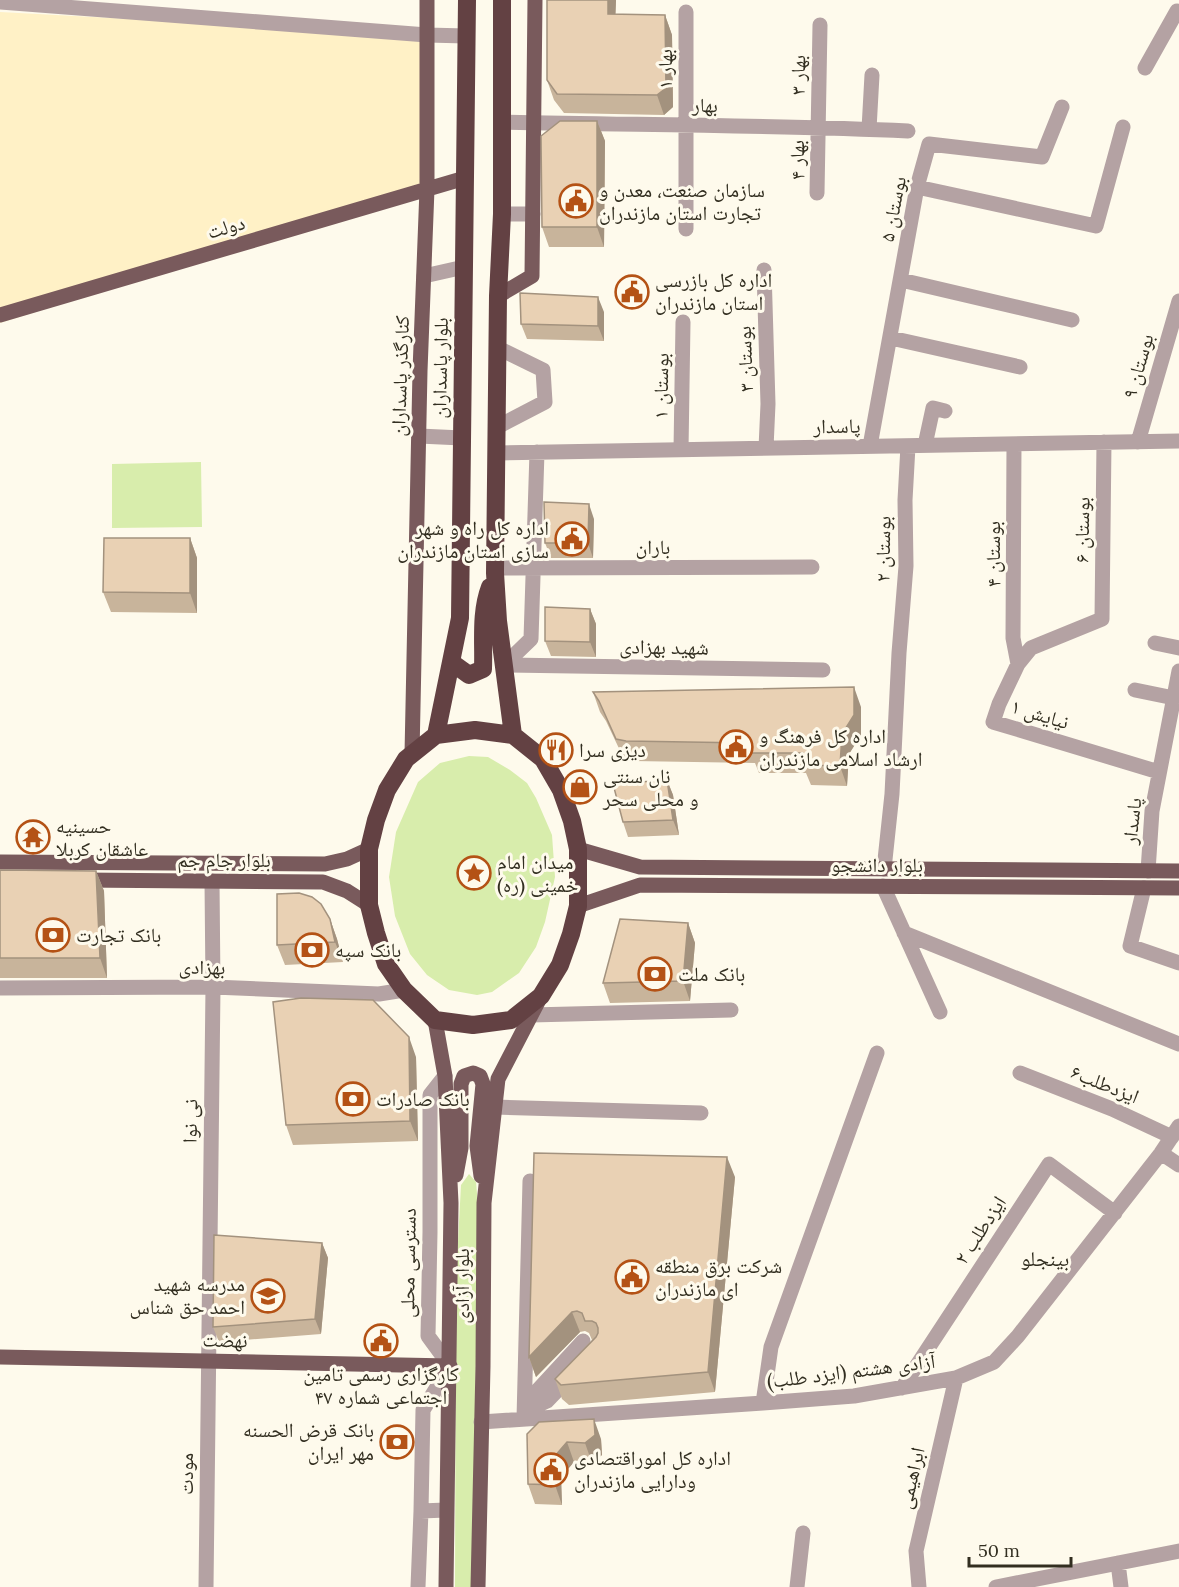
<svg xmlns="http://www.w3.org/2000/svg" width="1179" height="1587" viewBox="0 0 1179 1587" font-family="Lora,'Noto Naskh Arabic',serif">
	<rect width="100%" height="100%" fill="#fefaec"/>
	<path fill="#fff1c6" d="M0,12L427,35V189L0,323Z"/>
	<path fill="#d8edac" d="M201,462L202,527L112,528V464Z
		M469,756L488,757L510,770L527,783L536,798L552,835L555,877L545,922L536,947L519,973L492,992L477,995L449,990L427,975L410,954L395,916L389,877L396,832L418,782L440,763Z
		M469,1174L476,1182L478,1205L473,1587H455L456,1280L461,1185Z"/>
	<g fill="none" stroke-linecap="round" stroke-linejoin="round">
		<path stroke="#b4a2a3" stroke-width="15" d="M0,2L427,35L466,36
			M1145,68L1177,11L1179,12
			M501,122C637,125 773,125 908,131
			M869,129L872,75
			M917,187L1096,226L1123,127
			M817,193L820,25
			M502,214H533
			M686,229V12
			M764,270L768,404L766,448
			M424,276L464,267
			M901,280L1072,320
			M891,338L1020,367
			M497,427L545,402L543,370L498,348
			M419,436L462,438
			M1104,442L1102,619L1031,648L1018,664L999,704L993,722L1159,772
			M1138,442L1179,301
			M1014,444L1013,638L1018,664
			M925,445L933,408L945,411
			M870,446L917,187L929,144L1042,157L1062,107
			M681,450L683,322
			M497,453L1179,441
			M495,568L812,567
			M1155,643L1179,648
			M504,665L823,670
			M504,665L531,639L537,452
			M1135,690L1174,698
			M884,869L892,794L899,653L906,566L905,500L908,446
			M1148,871L1152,811L1179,671
			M883,886L940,1012
			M1144,888L1130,946L1179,963
			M904,933L1179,1044
			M0,988L213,987L379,994L404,990
			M531,1015L731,1010
			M1020,1073L1112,1109L1172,1137
			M495,1107L701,1113
			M1161,1153L1179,1165
			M902,1388L1049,1164L1115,1213
			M763,1403L771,1347L877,1053
			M532,1408L536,1392L583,1341
			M524,1419L530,1181
			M524,1419L532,1408L547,1401L572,1375
			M481,1422L763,1403L854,1396L956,1378L994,1362L1018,1336L1161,1153L1179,1126
			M421,1511L446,1510
			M1118,1563L1121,1587
			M206,1587L213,987L212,881
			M418,1587L421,1511L423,1410L450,1366L428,1336L430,1232V1095L445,1076
			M797,1587L803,1533
			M919,1587L916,1551L956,1378
			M996,1587L1179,1551"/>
		<path stroke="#795a5c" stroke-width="15" d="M498,296L532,276L535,0
			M0,315L465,178
			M412,754L420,371L427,189V0
			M578,849L640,867L1179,871
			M0,862L325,864L347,859L369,849
			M81,880L323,882L347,891L369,905
			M578,906L640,885L1179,888
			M435,1020L445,1076L451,1203L446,1587
			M456,1175L461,1148V1084L464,1076L473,1073L480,1076L483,1084L477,1146L481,1176
			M0,1357L450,1366
			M478,1587L483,1366L484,1203L498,1079L540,998"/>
		<path stroke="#634143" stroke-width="18" d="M502,0V214L498,296L495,573L498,621L513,735
			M451,662L469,675L483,669C484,642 480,613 490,587
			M475,730L513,735L543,759L561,790L572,821L578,849V906L571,934L560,965L541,996L511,1020L473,1025L435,1020L404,990L386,964L376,933L369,905V849L376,820L387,790L406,759L436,735Z
			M436,735L460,618L467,0"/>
	</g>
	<path fill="#c8b49b" d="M547,0H616L615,14L665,15L672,35L673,107L664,115L564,113L554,100L547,80Z
		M597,121L605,141L604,247H549L542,227Z
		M604,312V341L527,339L521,324Z
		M594,519L593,558H551L545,543Z
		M190,538L197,558V613L111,612L103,592Z
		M590,609L596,624V657L551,656L545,641Z
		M593,692L861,707V735L849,754L847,786L811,785L806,773H759L755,763L633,761L624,759L606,721L600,712Z
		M667,780L673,795L679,835L628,837L623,822Z
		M0,870L96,871L104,891L107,978H0Z
		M330,919L337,939L343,962L285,965L277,945Z
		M688,923L695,943L690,1001L610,1003L603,983Z
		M416,1057L418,1141L293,1145L286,1125Z
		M534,1153L735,1177L715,1392L569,1405L562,1399L555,1379L592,1340L589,1333L585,1331L580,1332L536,1377L529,1357Z
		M322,1243L328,1258L321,1334L219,1342L213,1327Z
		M527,1434L601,1439L602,1455L592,1463L574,1462L561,1477L562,1505L535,1504L528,1484Z"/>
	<path fill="#a3927e" d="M608,0H616L615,34L608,14Z
		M665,15L672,35L673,107L664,115L657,95Z
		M597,121L605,141L604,247L597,227Z
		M598,297L604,312V341L598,326Z
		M589,504L594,519L593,558L588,543Z
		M190,538L197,558V613L190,593Z
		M590,609L596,624V657L590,642Z
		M854,687L861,707V735L849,754L847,786L840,766L842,734Z
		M667,780L673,795L679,835L673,820Z
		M96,871L104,891L107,978L100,958Z
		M330,919L337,939L343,962L335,942Z
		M688,923L695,943L690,1001L683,981Z
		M409,1037L416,1057L418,1141L410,1121Z
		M727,1157L735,1177L715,1392L708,1372Z
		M322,1243L328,1258L321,1334L315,1319Z
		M572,1312L580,1332L536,1377L529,1357Z
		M594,1419L601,1439L602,1455L592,1463L585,1443Z
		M567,1442L574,1462L561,1477L562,1505L555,1485L554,1457Z"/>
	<path fill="#e9d1b4" stroke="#a3927e" stroke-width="1.5" d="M547,0H608V14L665,15L666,88L657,95L557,94L547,80Z
		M560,121H597V227H542L541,136Z
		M520,293L598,297V326L521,324Z
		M544,502L589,504L588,543H545Z
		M104,538H190V593L103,592Z
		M545,607L590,609V642L545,641Z
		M854,687V715L842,734L840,766L803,765V753H751L749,743L626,741L616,739L599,701L593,692Z
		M667,780L673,820L623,822L613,784Z
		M0,870L96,871L100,958H0Z
		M299,893L312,897L321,904L330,919L335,942L277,945V894Z
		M620,919L688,923L683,981L603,983Z
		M301,998L373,1000L409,1037L410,1121L286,1125L273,1002Z
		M534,1153L727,1157L708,1372L561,1385L555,1379L596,1337L598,1333V1328L596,1323L592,1321H585L582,1313L577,1311L572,1312L529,1357Z
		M214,1235L322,1243L315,1319L213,1327Z
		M594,1419L595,1435L585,1443L567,1442L554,1457L555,1485L528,1484L527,1434L539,1422Z"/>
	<defs>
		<symbol id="civic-ring" viewBox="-11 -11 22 22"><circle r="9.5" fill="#fefaec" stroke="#b45215" stroke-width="1.5"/><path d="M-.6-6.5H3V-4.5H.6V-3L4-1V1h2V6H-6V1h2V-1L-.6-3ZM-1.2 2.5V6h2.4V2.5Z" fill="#b45215"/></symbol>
		<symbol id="restaurant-ring" viewBox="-11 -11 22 22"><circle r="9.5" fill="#fefaec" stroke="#b45215" stroke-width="1.5"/><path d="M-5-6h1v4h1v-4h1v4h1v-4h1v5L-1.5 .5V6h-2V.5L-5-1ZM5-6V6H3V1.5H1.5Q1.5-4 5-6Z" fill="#b45215"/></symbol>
		<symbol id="shop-ring" viewBox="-11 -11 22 22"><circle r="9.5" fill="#fefaec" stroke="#b45215" stroke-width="1.5"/><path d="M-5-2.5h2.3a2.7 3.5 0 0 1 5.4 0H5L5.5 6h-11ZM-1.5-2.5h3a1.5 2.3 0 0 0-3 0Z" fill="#b45215"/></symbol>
		<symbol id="temple-ring" viewBox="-11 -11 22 22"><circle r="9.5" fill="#fefaec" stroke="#b45215" stroke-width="1.5"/><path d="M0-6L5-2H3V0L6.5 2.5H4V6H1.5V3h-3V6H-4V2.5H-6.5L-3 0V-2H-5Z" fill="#b45215"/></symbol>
		<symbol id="sight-ring" viewBox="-11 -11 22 22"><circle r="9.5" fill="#fefaec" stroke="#b45215" stroke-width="1.5"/><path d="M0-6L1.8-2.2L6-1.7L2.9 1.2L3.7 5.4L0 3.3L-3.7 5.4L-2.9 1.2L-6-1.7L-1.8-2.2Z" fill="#b45215"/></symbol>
		<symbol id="bank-ring" viewBox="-11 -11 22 22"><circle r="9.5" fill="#fefaec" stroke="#b45215" stroke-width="1.5"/><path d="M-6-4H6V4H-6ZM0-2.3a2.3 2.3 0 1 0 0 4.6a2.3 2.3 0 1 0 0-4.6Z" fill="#b45215"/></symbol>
		<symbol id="school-ring" viewBox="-11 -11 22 22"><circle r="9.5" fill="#fefaec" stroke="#b45215" stroke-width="1.5"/><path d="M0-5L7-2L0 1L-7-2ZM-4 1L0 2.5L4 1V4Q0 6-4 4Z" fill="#b45215"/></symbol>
	</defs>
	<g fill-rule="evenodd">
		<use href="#civic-ring" x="557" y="182" width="38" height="38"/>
		<use href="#civic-ring" x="613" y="273" width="38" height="38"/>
		<use href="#civic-ring" x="553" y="520" width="38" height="38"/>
		<use href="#civic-ring" x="717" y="728" width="38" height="38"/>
		<use href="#restaurant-ring" x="537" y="731" width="38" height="38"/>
		<use href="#shop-ring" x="561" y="768" width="38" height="38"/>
		<use href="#temple-ring" x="14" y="818" width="38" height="38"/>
		<use href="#sight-ring" x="455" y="854" width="38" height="38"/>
		<use href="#bank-ring" x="34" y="916" width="38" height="38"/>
		<use href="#bank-ring" x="293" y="931" width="38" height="38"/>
		<use href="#bank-ring" x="636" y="955" width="38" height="38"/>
		<use href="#bank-ring" x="334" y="1080" width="38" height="38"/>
		<use href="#civic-ring" x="613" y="1258" width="38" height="38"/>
		<use href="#school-ring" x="249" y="1277" width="38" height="38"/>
		<use href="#civic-ring" x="362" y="1322" width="38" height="38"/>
		<use href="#bank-ring" x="378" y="1423" width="38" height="38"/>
		<use href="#civic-ring" x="532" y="1451" width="38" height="38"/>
	</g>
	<g text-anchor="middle" stroke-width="6" stroke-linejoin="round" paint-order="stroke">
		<g font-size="20" fill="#322e20" stroke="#fefaec">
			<text transform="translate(665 69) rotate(-90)" y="7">بهار ۱</text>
			<text transform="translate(798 75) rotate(-89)" y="7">بهار ۳</text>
			<text transform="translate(705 105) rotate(1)" y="7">بهار</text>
			<text transform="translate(797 160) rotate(-90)" y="7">بهار ۴</text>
			<text transform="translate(893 209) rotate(-79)" y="7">بوستان ۵</text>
			<text transform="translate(226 227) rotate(-16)" y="7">دولت</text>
			<text transform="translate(745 359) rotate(-92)" y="7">بوستان ۳</text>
			<text transform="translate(1138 366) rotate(-74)" y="7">بوستان ۹</text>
			<text transform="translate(440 368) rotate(-89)" y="7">بلوار پاسداران</text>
			<text transform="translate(400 376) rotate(-88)" y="7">کنارگذر پاسداران</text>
			<text transform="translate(661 386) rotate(-89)" y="7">بوستان ۱</text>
			<text transform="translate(837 426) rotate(-1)" y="7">پاسدار</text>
			<text transform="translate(1082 530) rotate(-89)" y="7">بوستان ۶</text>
			<text x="653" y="554">باران</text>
			<text transform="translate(883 549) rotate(-89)" y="7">بوستان ۲</text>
			<text transform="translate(993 554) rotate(-90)" y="7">بوستان ۴</text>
			<text transform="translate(664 647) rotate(1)" y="7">شهید بهزادی</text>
			<text transform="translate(1040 714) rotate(17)" y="7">نیایش ۱</text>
			<text transform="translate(1132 821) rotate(-84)" y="7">پاسدار</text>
			<text x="224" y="867">بلوار جام جم</text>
			<text x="877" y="872">بلوار دانشجو</text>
			<text transform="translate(202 967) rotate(1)" y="7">بهزادی</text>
			<text transform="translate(1105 1084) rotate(22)" y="7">ایزدطلب۶</text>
			<text transform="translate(190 1121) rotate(-89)" y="7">نی نوا</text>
			<text transform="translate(980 1230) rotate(-57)" y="7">ایزدطلب ۲</text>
			<text transform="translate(408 1263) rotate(-89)" y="7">دسترسی محلی</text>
			<text transform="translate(462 1286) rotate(-90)" y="7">بلوار آزادی</text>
			<text transform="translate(225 1340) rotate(1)" y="7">نهضت</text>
			<text transform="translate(851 1371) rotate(-7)" y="7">آزادی هشتم (ایزد طلب)</text>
			<text transform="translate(186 1474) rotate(-90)" y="7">مودت</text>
			<text transform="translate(911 1478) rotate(-77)" y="7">ابراهیمی</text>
		</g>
		<g font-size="20" fill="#322e20" stroke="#fefaec" text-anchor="start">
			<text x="599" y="197">سازمان صنعت، معدن و<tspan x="599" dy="23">تجارت استان مازندران</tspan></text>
			<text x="655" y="287">اداره کل بازرسی<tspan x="655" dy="23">استان مازندران</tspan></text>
			<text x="549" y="535" text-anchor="end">اداره کل راه و شهر<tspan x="549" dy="23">سازی استان مازندران</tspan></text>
			<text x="759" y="743">اداره کل فرهنگ و<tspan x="759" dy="23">ارشاد اسلامی مازندران</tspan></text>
			<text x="579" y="757">دیزی سرا</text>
			<text x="603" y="783">نان سنتی<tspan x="603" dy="23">و محلی سحر</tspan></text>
			<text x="56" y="833">حسینیه<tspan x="56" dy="23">عاشقان کربلا</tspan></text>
			<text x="497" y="869">میدان امام<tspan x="497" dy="23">خمینی (ره)</tspan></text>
			<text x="76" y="942">بانک تجارت</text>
			<text x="335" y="957">بانک سپه</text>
			<text x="678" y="981">بانک ملت</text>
			<text x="376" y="1106">بانک صادرات</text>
			<text x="655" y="1273">شرکت برق منطقه<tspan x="655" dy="23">ای مازندران</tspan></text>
			<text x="245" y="1291" text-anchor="end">مدرسه شهید<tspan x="245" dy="23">احمد حق شناس</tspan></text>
			<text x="381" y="1381" text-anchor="middle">کارگزاری رسمی تامین<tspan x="381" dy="23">اجتماعی شماره ۴۷</tspan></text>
			<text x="374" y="1437" text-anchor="end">بانک قرض الحسنه<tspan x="374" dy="23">مهر ایران</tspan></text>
			<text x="574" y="1465">اداره کل اموراقتصادی<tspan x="574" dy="23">ودارایی مازندران</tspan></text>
		</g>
		<g font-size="21" fill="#322e20" stroke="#fefaec">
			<text x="1045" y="1266">بینجلو</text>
		</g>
	</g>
	<path d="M969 1557v9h102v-9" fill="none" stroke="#322e20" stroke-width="3"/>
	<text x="978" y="1557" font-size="18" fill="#322e20" stroke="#fefaec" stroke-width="4.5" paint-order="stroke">50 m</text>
</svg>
